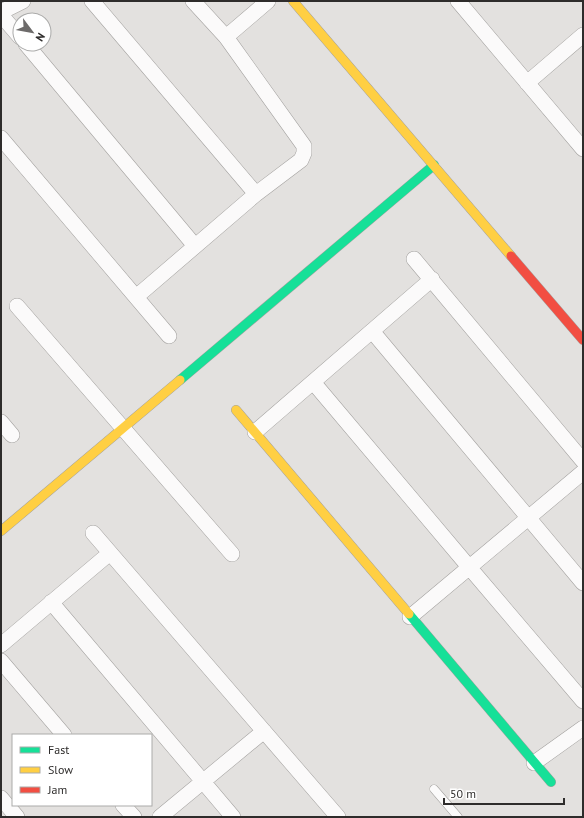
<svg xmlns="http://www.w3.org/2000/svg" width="584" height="818" viewBox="0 0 584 818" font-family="'PT Sans',sans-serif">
	<rect width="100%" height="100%" fill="#e3e1df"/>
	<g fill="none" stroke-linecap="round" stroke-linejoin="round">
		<defs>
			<path id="lane" d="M434,789L458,817"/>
			<path id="street" d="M92,1L256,194
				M458,1L583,149
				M1,12L23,1
				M1,15L20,37
				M226,37L268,1
				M26,44L195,246
				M527,83L583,35
				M1,138L169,336
				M414,259L583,461
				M136,297L256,194L301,160L304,153V146L226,37L193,1
				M17,306L232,554
				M372,331L583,583
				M313,382L469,567L583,701
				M1,422L12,435
				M255,432L432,279
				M93,533L338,817
				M51,602L233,817
				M410,617L583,472
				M1,645L110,553
				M1,661L64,735
				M534,763L583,728
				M1,798L17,817
				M123,805L134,817
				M160,817L264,731"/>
			<path id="fast" d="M180,380L434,165
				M409,614L551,782"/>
			<path id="slow" d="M293,1L511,256
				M236,410L409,614
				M1,531L180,380"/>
			<path id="jam" d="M511,256L583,340"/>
		</defs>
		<use href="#lane" stroke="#a3a19f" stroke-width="9"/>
		<use href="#street" stroke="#a3a19f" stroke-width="16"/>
		<use href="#fast" stroke="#a3a19f" stroke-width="10"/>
		<use href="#slow" stroke="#a3a19f" stroke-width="10"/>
		<use href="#jam" stroke="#a3a19f" stroke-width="10"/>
		<use href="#lane" stroke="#fbfafa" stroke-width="8"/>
		<use href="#street" stroke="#fbfafa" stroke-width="15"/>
		<use href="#fast" stroke="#16e098" stroke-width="9"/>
		<use href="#slow" stroke="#ffcf43" stroke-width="9"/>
		<use href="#jam" stroke="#f24e42" stroke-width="9"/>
	</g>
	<rect width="584" height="818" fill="none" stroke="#2e2c2b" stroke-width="4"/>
	<rect x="12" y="734" width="140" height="72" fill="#ffffff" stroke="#ababaa"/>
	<rect x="20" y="747" width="20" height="6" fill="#16e098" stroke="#ababaa"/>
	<text x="48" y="754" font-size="12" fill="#2e2c2b">Fast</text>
	<rect x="20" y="767" width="20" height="6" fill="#ffcf43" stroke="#ababaa"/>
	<text x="48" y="774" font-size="12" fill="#2e2c2b">Slow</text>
	<rect x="20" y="787" width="20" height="6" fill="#f24e42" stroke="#ababaa"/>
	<text x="48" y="794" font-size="12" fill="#2e2c2b">Jam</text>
	<g transform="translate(32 32) rotate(122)"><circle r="19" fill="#ffffff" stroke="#ababaa"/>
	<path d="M0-3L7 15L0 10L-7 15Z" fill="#6d6b6a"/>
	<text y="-6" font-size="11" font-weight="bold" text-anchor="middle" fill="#2e2c2b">N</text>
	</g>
	<path d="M444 798v6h120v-6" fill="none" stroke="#2e2c2b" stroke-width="2"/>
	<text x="450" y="798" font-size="12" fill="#2e2c2b" stroke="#ffffff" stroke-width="3" paint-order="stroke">50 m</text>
</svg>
